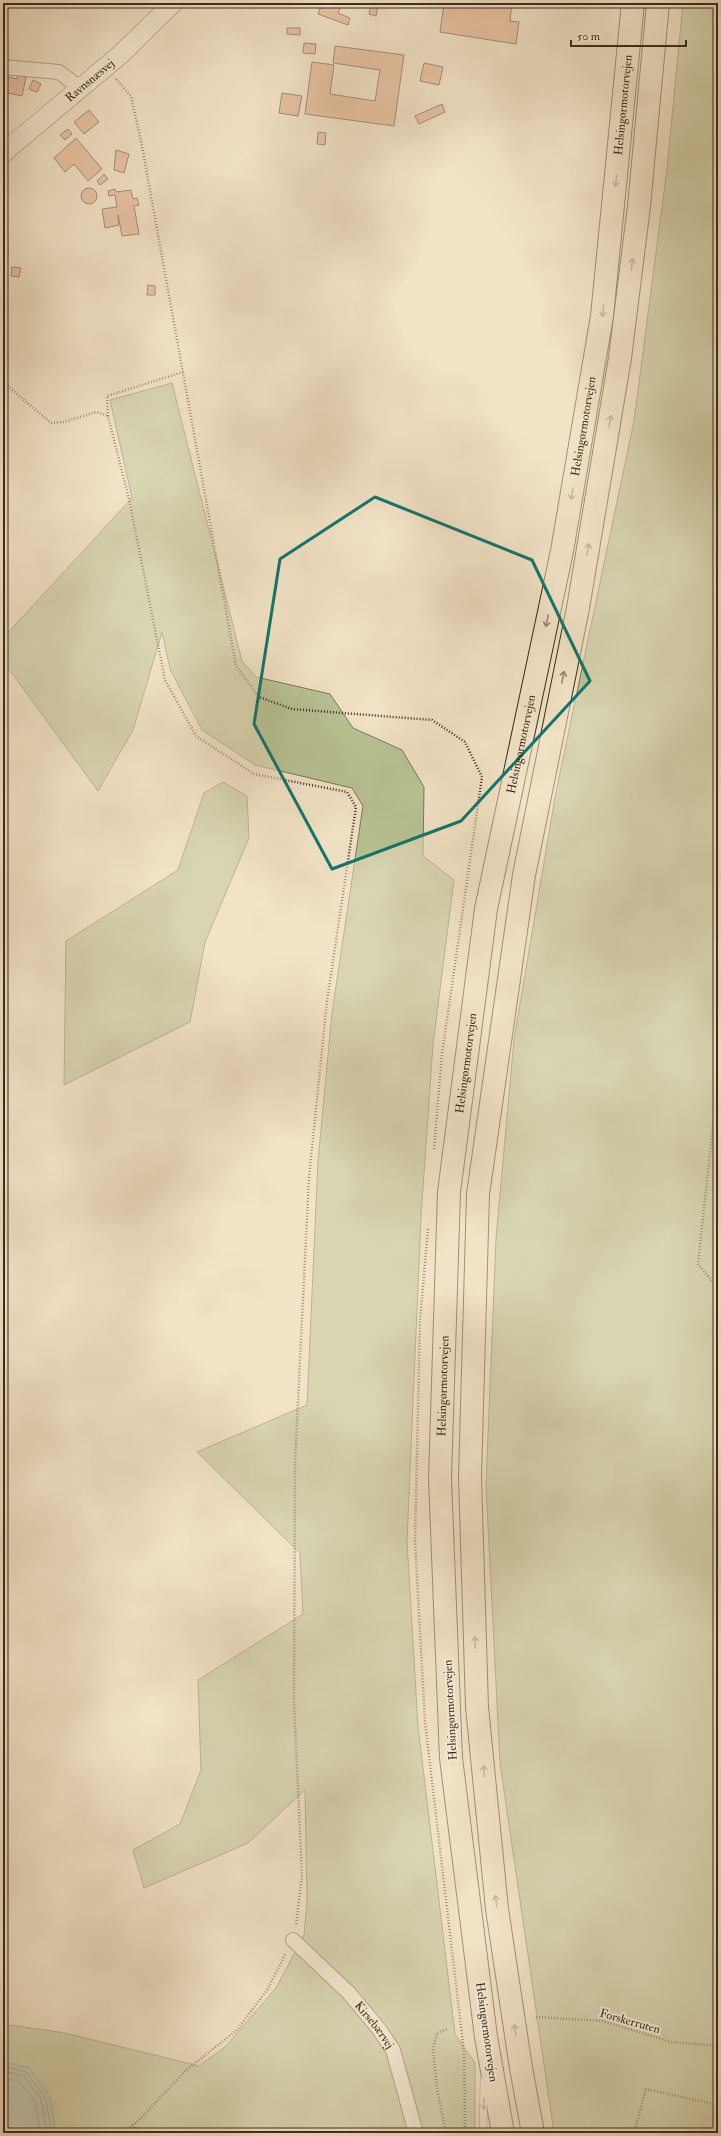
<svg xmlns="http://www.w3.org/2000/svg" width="721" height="2136" viewBox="0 0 721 2136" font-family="'IM FELL Double Pica',serif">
	<rect width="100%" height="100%" fill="#f2e3c6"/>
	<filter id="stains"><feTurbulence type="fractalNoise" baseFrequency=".005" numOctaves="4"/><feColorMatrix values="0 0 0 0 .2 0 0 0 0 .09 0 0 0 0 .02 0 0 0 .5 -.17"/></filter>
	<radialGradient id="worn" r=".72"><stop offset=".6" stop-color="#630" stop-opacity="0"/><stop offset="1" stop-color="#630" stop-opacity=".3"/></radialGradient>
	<path fill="#b9c496" stroke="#7a7859" d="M683,3H718V2133H554L500,1763L486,1485L496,1239L514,1039L556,792L634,421L667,169Z
		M172,383L242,661L256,677L330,694L353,728L402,750L424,787L423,856L454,880L433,1044L421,1217L407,1541L418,1726L455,2034L475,2063V2133H3V2024L65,2033L199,2066L225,2047L276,1988L304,1935L307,1903L305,1790L248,1843L144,1888L133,1850L180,1824L201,1770L198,1680L303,1614L300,1553L197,1452L307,1405L318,1161L332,1013L363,806L352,788L255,765L202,730L170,669L162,632L133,730L98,791L3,661V638L132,498L110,400Z
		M223,782L247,796L249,838L205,942L190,1022L64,1085L66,941L178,870L204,793Z"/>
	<path fill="#9cbeb0" stroke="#758375" d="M3,2062L29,2068L50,2096L56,2133H3Z"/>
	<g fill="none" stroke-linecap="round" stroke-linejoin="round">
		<path stroke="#6c7466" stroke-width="1" d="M3,2066L26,2072L45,2097L52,2133
			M3,2071L24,2076L41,2099L47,2133
			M3,2077L20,2082L35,2102L41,2133"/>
	</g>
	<path fill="#dea07d" stroke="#3b2b1c" d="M322,3H328L340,8L338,13L350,18L348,25L318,14Z
		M369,3H388L387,7L378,5L376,16L369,14L371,5Z
		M467,3H512L510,21L519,22L516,44L440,32L444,4L466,7Z
		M287,28H300V35L287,34Z
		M304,43L316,44L315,54L303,53Z
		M335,46L404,55L394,126L305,114L312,62L334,65L330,94L375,101L380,70L333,63Z
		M424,63L443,67L439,85L420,81Z
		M18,75L26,77L22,96L3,92V76L17,79Z
		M33,80L41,84L37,92L29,89Z
		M282,93L302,96L298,116L279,113Z
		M442,104L445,112L419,124L415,116Z
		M89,110L99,122L84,134L74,122Z
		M68,129L72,134L65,140L60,135Z
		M318,132L326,133L325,145L317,144Z
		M76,138L102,169L88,181L74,164L65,172L54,158Z
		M116,150L129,154L124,173L114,170Z
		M104,174L108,179L100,185L97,181Z
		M81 196a8 8 0 1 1 16 0a8 8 0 1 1-16 0Z
		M115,189L116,192L131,190L133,199L137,198L139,205L134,206L139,234L122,236L118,215L119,225L105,228L102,209L117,207L115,195L109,196L108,191Z
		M3,242H8V256H3Z
		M12,267L21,268L19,277L11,276Z
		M148,285L155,286V295H147Z"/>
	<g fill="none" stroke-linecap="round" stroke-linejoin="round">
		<defs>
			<path id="service" d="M483,2133L484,2081"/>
			<g id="minor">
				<path d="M3,67L59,72L80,88"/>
				<path id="s1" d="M293,1940L349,1993L379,2029L393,2050L416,2133"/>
			</g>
			<g id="secondary">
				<path id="s2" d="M3,153L121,54L173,3"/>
			</g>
			<g id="motorway">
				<path id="s3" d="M503,2133L486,2037L451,1758L440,1479L449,1192L486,909L562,551L602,316L633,3"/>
				<path d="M533,2133L521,2068L497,1909L477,1707L470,1477L478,1194L524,875L578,608L620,358L639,206L658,3"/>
			</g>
		</defs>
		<use href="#service" stroke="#695946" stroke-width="8"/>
		<use href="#minor" stroke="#695946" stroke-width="16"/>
		<use href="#secondary" stroke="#3b2b1c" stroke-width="20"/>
		<use href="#motorway" stroke="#3b2b1c" stroke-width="24"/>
		<path stroke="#3b2b1c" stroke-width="2.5" stroke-dasharray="1 2" stroke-linecap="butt" d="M116,79L131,96L142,146L236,666L259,697L292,709L432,720L465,742L482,777L442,1054L434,1149
			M3,382L51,423L64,422L96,412L108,416L129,499L165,680L196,736L254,774L347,792L356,807L327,1001L309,1177L295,1462L294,1702L302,1876L296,1926
			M108,416L107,396L183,372
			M718,1079L698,1264L718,1288
			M428,1229L420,1320L415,1541L425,1722L464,2052L465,2133
			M536,2017L603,2021L671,2042L718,2046
			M132,2125L139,2133
			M123,2133L140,2119L185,2071L237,2030L267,1990L286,1953
			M446,2133L437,2088L433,2049L437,2033L447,2029
			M634,2133L646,2089L718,2105"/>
		<use href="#service" stroke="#f7edda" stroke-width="7"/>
		<use href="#minor" stroke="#f7edda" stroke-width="14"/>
		<use href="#secondary" stroke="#f7edda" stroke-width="19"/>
		<use href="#motorway" stroke="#f2e3c6" stroke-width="22"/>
	</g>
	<defs><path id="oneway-shaft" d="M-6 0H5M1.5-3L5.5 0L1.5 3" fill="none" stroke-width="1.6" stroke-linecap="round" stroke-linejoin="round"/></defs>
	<g stroke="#968771">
		<use href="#oneway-shaft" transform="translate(616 181) rotate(96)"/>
		<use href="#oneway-shaft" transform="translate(632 264) rotate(-83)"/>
		<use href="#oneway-shaft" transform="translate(603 311) rotate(96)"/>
		<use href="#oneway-shaft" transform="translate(610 421) rotate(-81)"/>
		<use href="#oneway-shaft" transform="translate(572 494) rotate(100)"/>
		<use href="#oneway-shaft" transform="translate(588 549) rotate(-80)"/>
		<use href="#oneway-shaft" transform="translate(547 621) rotate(102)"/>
		<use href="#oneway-shaft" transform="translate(563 677) rotate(-78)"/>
		<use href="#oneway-shaft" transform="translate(475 1642) rotate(-92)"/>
		<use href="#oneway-shaft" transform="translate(484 1771) rotate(-96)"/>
		<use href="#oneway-shaft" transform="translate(496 1901) rotate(-96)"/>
		<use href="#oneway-shaft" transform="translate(515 2030) rotate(-98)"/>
	</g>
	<use stroke="#998c7b" href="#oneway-shaft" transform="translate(484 2104) rotate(92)"/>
	<path d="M0 0H721V2136H0ZM375,497L532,560L590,681L461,821L332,869L254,724L280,559Z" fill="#f2e3c6" fill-opacity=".55" fill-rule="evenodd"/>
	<path fill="none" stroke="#0f766e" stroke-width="3" stroke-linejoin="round" d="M375,497L532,560L590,681L461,821L332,869L254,724L280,559Z"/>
	<g text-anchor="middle" stroke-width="4" stroke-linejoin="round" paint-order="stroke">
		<g font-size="12" fill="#3b2b1c" stroke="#f7edda">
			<text dy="4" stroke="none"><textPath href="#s2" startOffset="113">Ravnsnæsvej</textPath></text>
			<text dy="4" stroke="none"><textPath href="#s3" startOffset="2047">Helsingørmotorvejen</textPath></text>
			<text dy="4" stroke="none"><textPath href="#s3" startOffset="1723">Helsingørmotorvejen</textPath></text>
			<text dy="4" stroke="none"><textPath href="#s3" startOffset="1399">Helsingørmotorvejen</textPath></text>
			<text dy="4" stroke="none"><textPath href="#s3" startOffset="1075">Helsingørmotorvejen</textPath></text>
			<text dy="4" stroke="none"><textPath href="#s3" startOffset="751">Helsingørmotorvejen</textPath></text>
			<text transform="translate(450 1710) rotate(-93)" y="4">Helsingørmotorvejen</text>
			<text transform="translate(630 2021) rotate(16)" y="4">Forskerruten</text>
			<text dy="4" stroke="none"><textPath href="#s1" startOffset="118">Kirsebærvej</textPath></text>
			<text transform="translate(487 2032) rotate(82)" y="4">Helsingørmotorvejen</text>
		</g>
	</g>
	<rect width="721" height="2136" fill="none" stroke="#f2e3c6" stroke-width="16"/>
	<rect x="4" y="4" width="713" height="2128" fill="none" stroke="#3b2b1c" stroke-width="2"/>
	<rect x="8" y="8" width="705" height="2120" fill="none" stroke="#3b2b1c"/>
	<path d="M571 40v6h115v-6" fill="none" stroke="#3b2b1c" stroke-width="2"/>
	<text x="577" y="40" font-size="12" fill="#3b2b1c" stroke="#f7edda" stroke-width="3" paint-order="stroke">50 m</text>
	<rect width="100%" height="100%" filter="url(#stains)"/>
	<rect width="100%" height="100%" fill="url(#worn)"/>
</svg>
